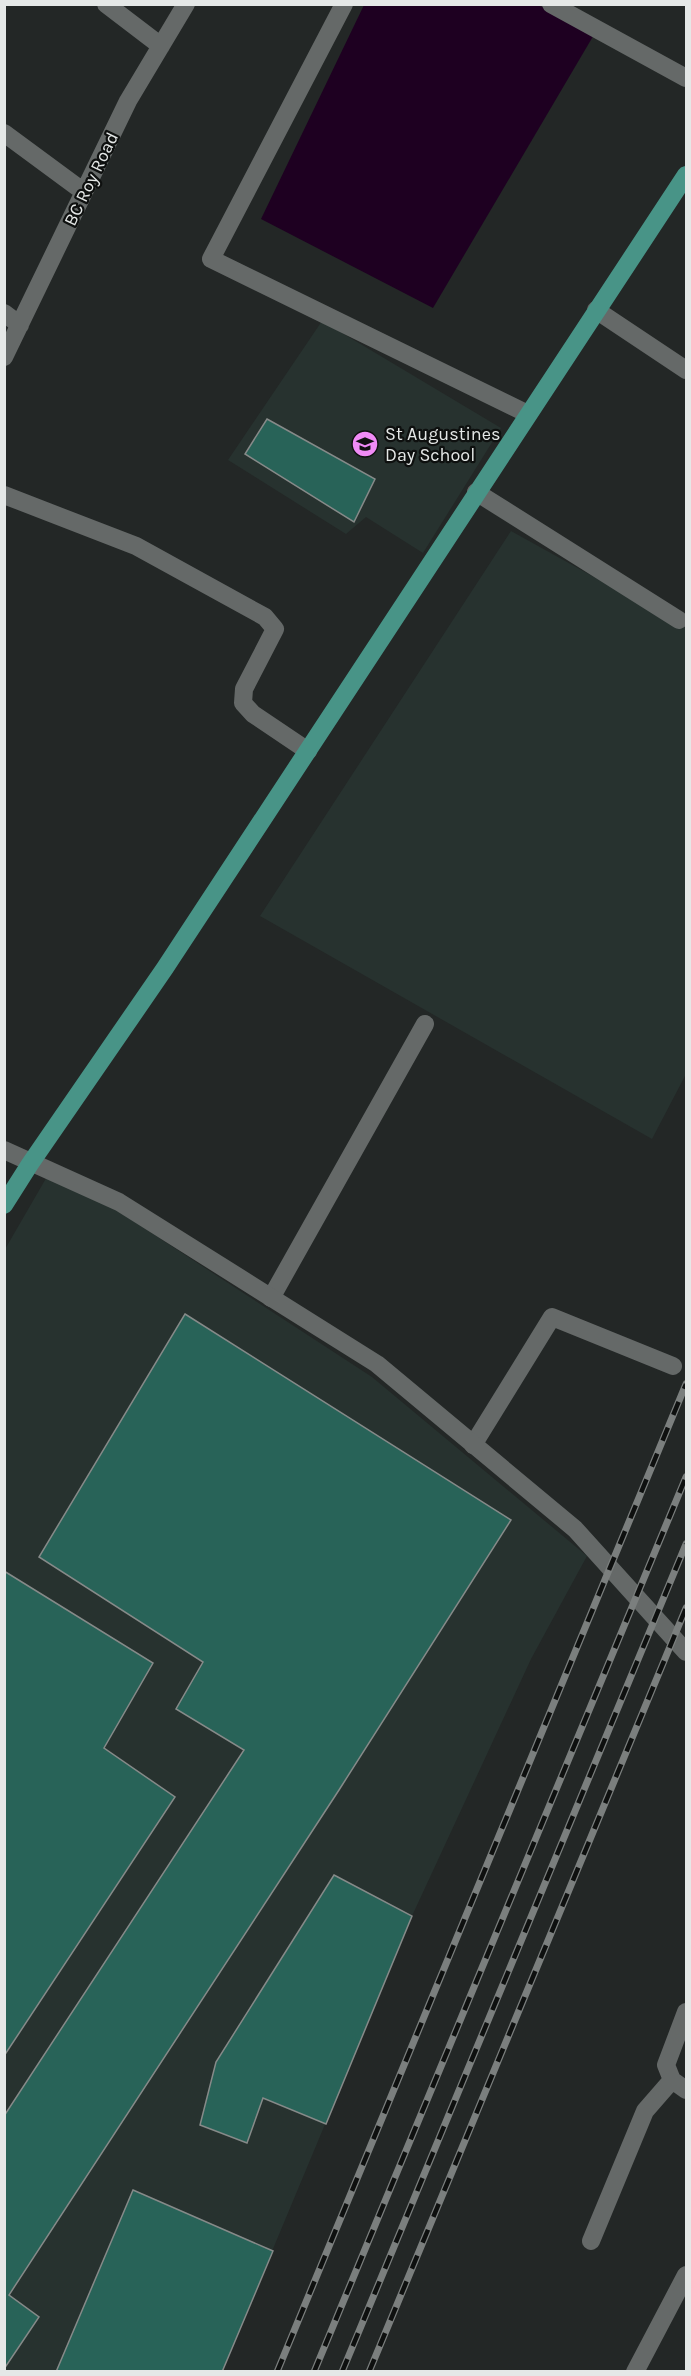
<svg xmlns="http://www.w3.org/2000/svg" width="691" height="2376" viewBox="0 0 691 2376" font-family="Karla,sans-serif">
	<rect width="100%" height="100%" fill="#232726"/>
	<path fill="#27322f" d="M322,321L501,428L423,553L366,517L346,534L228,460Z
		M511,531L686,628V1074L652,1139L260,916Z
		M52,1168L372,1377L587,1556L531,1659L412,1916L222,2371L5,2372L4,1251Z"/>
	<path fill="#1e0021" d="M364,5H538L595,33L433,308L261,219Z"/>
	<path fill="#286358" stroke="#868a89" stroke-width="1.5" d="M267,419L375,479L354,522L245,454Z
		M185,1314L511,1520L339,1790L9,2295L39,2317L4,2369V2116L244,1750L176,1709L203,1662L39,1557Z
		M4,1571L153,1663L104,1748L175,1797L4,2056Z
		M334,1875L412,1916L326,2124L263,2098L247,2143L200,2125L216,2062Z
		M133,2190L273,2251L222,2372H56Z"/>
	<g fill="none" stroke-linecap="round" stroke-linejoin="round">
		<path stroke="#656968" stroke-width="18" d="M106,4L161,46
			M344,4L211,259L528,414
			M551,4L686,78
			M4,133L84,192
			M596,310L686,370
			M4,313L20,325
			M4,357L128,101L186,4
			M476,492L679,620
			M4,495L136,546L265,617L275,629L244,689L243,703L253,714L308,751
			M271,1298L425,1024
			M473,1445L552,1317L673,1366
			M686,2012L666,2065L672,2080L686,2090
			M591,2241L645,2111L672,2080
			M635,2372L686,2275"/>
		<path stroke="#656968" stroke-width="18" d="M4,1150L119,1202L377,1364L575,1529L686,1652"/>
		<path stroke="#489487" stroke-width="18" d="M4,1205L30,1164L165,968L686,175"/>
		<defs>
			<path id="rail" d="M277,2372L686,1384
				M314,2372L686,1477
				M342,2372L686,1544
				M369,2372L686,1608"/>
		</defs>
		<use href="#rail" stroke="#7b7f7e" stroke-width="7"/>
		<use href="#rail" stroke="#0e100f" stroke-width="4.5" stroke-dasharray="14" stroke-linecap="butt"/>
	</g>
	<defs>
		<symbol id="school-disc" viewBox="-11 -11 22 22"><circle r="9.5" fill="#f08bf6" stroke="#0e100f"/><path d="M0-5L7-2L0 1L-7-2ZM-4 1L0 2.5L4 1V4Q0 6-4 4Z" fill="#111"/></symbol>
	</defs>
	<g fill-rule="evenodd">
		<use href="#school-disc" x="350" y="429" width="30" height="30"/>
	</g>
	<g text-anchor="middle" stroke-width="4.5" stroke-linejoin="round" paint-order="stroke">
		<g font-size="18" fill="#e5e8e7" stroke="#0e100f">
			<text transform="translate(91 179) rotate(-64)" y="6">BC Roy Road</text>
		</g>
		<g font-size="18" fill="#e5e8e7" stroke="#0e100f" text-anchor="start">
			<text x="385" y="440">St Augustines<tspan x="385" dy="21">Day School</tspan></text>
		</g>
	</g>
	<rect width="691" height="2376" fill="none" stroke="#e5e8e7" stroke-width="12"/>
</svg>
